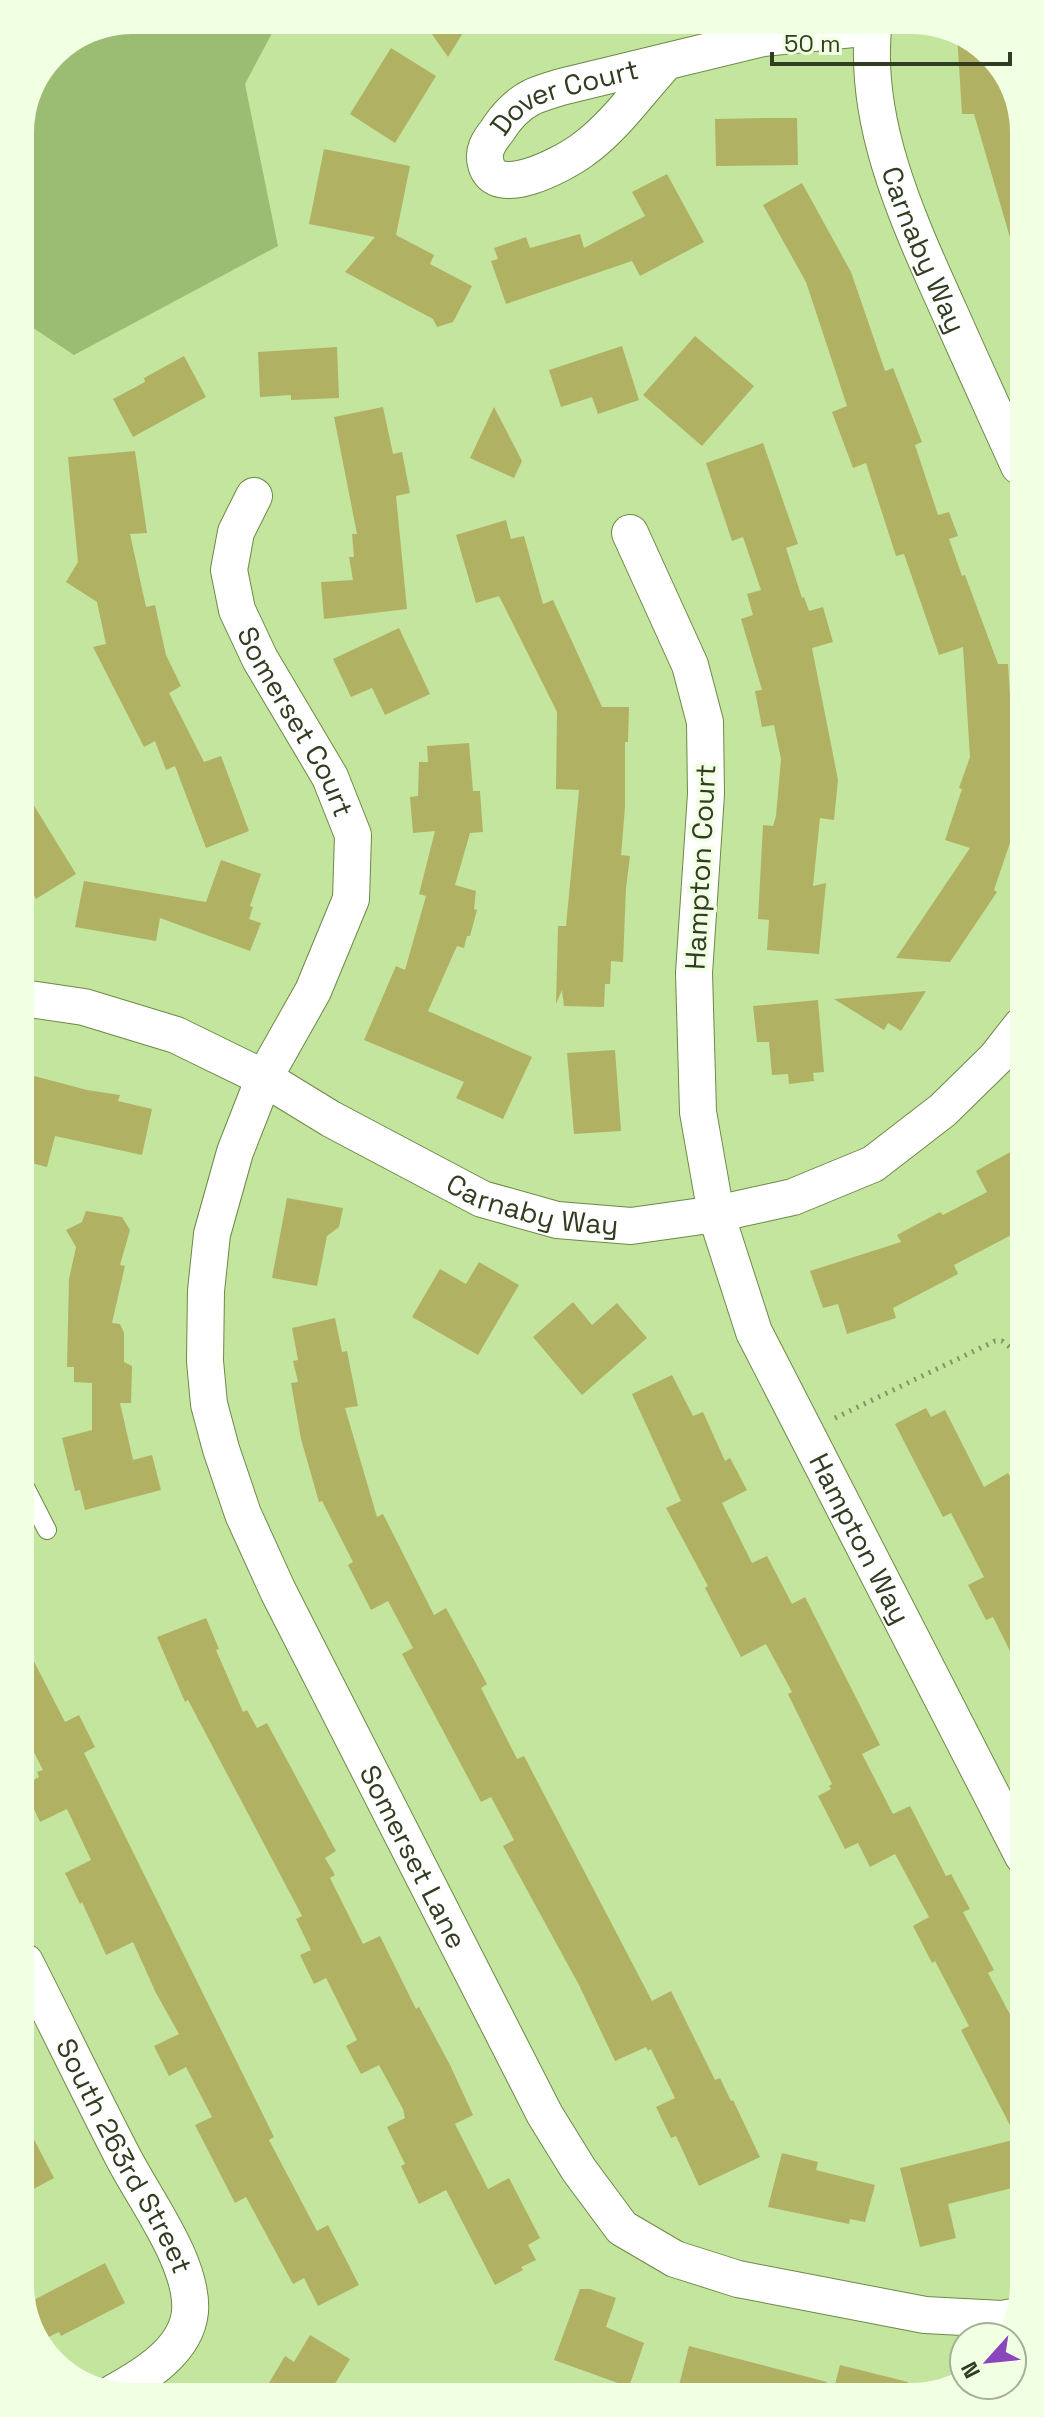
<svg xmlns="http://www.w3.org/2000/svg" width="1044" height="2417" viewBox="0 0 1044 2417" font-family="'Space Grotesk',sans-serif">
	<rect width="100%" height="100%" fill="#c4e59e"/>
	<path fill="#9bbd73" d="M132,20H279L245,84L278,246L74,355L21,320L20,125L53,52Z"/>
	<path fill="#b1b164" d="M422,20H471L448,57Z
		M957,34L980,43L1016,93L1018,240L1011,241L974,114H962Z
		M391,48L436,76L395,143L350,114Z
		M766,118H797L798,165L716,166L715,119Z
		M324,149L410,166L396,235L434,255L430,264L472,286L453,322L437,327L433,319L345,272L375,237L309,224Z
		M667,174L704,242L640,276L632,261L506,304L491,261L498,259L494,248L526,237L530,248L580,234L584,248L645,216L632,192Z
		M802,183L851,272L885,371L893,368L922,442L915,445L938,515L949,512L958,536L949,539L962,576L965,575L998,664H1008L1010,695H1013L1014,704L1020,703V813L994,890L997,892L950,962L896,958L970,848L945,840L962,789L959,788L970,757L963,647L939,655L904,554L896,556L866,463L853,468L832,412L847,406L806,282L763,205Z
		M695,336L754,386L702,446L643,395Z
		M622,346L639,400L598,414L592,397L561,407L549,370Z
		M337,347L339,398L291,400V395L260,397L258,352Z
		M184,356L206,397L133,437L113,399L145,382L144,378Z
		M383,407L393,454L402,452L410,493L396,496L407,609L324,619L321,582L353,580L349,557H354L352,534H357L334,417Z
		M494,407L522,461L514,478L470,458Z
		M763,443L798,544L786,548L802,598L804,597L809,611L823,607L833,642L812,648L838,780L834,820L820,818L813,886L826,883L819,954L767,950L769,920L758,919L763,825L773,826L776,816L781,759L774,725L762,727L755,691L762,690L741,619L753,615L747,594L761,590L743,537L732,541L706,463Z
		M135,451L147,533L130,534L146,607L155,605L166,655L181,686L169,693L204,762L221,756L249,831L206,848L175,766L166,770L155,741L144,747L93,647L106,644L97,602L66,582L78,562L68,457Z
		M506,520L511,539L524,536L543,604L553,600L602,707H629L628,742H625V807L621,855L630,856L626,888L623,962L611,961L610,984H605L604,1007L564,1006L562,990L556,1004L558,926H566L579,790L556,789L557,712L499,596L476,603L456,535Z
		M399,628L430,694L385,715L372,688L351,697L333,659Z
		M469,743L473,791H480L483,832L470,833L455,885L476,891L474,909L477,910L470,936H467L464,948L457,946L428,1011L532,1057L503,1119L456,1098L464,1082L364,1040L396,966L405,970L426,896L419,894L435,831L413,833L410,797L418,796L419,762H428L427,746Z
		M22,786L76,874L36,899L22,876Z
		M221,860L261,874L250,906L253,907L249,919L261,923L250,951L160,918L156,941L75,927L84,881L206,902Z
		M926,991L901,1031L888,1023L884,1030L834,999Z
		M818,1000L824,1072L813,1073L814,1081L789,1084L788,1074L772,1075L769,1042H757L753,1006Z
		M615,1050L621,1131L574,1134L567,1053Z
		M23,1073L87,1090L120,1095L118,1101L152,1109L142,1155L55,1136L47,1167L23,1161Z
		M1021,1146V1230L954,1265L958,1274L893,1308L896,1318L847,1334L838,1304L823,1308L810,1271L901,1242L897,1235L940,1212L943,1215L987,1192L976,1171Z
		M287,1198L343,1208L339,1227L327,1236L317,1286L272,1278Z
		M86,1211L122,1217L130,1230L120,1265L125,1266L112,1323L120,1324L124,1333V1362L132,1366L131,1403H120L133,1460L152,1455L161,1490L85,1510L80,1490L75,1491L62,1438L92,1430V1383L74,1382V1367H67L69,1279L76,1247L66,1230L82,1222Z
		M479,1262L519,1285L478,1355L412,1317L440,1269L466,1284Z
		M573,1302L592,1325L617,1303L647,1338L582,1395L533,1337Z
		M335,1318L342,1352L347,1351L358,1406L345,1408L377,1517L383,1514L434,1615L446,1608L487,1684L481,1688L517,1759L524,1756L652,2001L671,1991L715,2080L720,2078L731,2101L733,2100L760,2157L699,2186L676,2136L671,2138L656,2107L675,2098L651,2049L648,2051L646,2047L615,2061L579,1985L503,1846L514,1840L491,1797L481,1802L402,1654L413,1648L388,1601L371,1610L348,1565L353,1562L322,1501L319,1502L301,1439L291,1383L298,1382L293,1361L298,1360L292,1328Z
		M672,1375L693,1416L703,1412L725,1461L730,1458L747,1490L722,1503L752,1563L767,1556L792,1604L805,1597L880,1745L862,1754L893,1814L910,1806L946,1876L951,1874L970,1909L963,1912L994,1970L988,1973L1023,2039L1024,2185L948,2204L956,2238L920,2247L900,2168L1017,2139L961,2030L969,2026L935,1961L932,1963L913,1926L929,1917L895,1854L870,1867L858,1843L845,1849L818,1796L831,1789L829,1786L832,1784L788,1694L792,1692L766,1644L741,1657L705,1588L708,1586L666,1508L681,1501L632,1394Z
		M926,1408L931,1417L945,1410L984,1487L1008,1473L1022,1498V1675L993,1617L986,1620L968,1585L984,1577L951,1513L943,1517L895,1424Z
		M206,1618L219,1649L216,1650L243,1712L247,1710L257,1728L267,1723L336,1851L325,1858L335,1875L330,1878L363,1944L380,1936L416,2009L419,2007L450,2065L473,2115L455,2124L488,2189L509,2178L540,2238L528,2245L536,2260L521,2267L523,2270L495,2285L446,2190L419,2204L401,2166L405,2164L387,2127L405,2118L403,2109L379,2065L361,2074L346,2046L357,2040L326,1978L314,1984L300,1955L311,1950L296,1919L302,1916L188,1700L185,1702L157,1637Z
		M24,1642L65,1722L79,1715L95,1747L84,1753L274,2137L269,2140L317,2231L328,2225L359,2285L318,2306L304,2278L293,2284L246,2197L235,2203L195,2125L212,2117L186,2067L169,2076L154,2046L179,2034L156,1993L133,1942L106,1955L82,1902L80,1904L65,1873L91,1860L67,1809L40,1822L25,1790V1784L39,1777L37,1772L43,1770L24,1733Z
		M26,2124L54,2178L26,2193Z
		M782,2153L818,2162L816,2170L875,2185L865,2222L850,2219L849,2224L768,2207Z
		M105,2263L125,2303L61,2336L59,2332L40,2341L26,2322V2304Z
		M580,2289H590L616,2298L606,2327L644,2343L629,2387L554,2360Z
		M310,2335L350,2359L328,2395L279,2396L266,2388L285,2356L294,2362Z
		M689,2346L827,2382L826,2392L677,2393Z
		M840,2365L908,2382L907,2391L833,2392Z"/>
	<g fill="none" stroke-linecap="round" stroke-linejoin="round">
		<defs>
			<path id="service" d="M24,1485L47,1530"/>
			<g id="minor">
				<path id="s1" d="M874,20C861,121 909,222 949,311C972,363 996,415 1019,466"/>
				<path id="s2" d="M666,62C639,91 614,128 581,151C563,164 495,201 486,164C482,151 489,141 497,131C505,118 518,104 532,97C541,93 551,90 561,87L763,38L873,27"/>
				<path id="s3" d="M254,496L236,532L229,570L237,610L260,659L330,777L353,835L351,899L313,991L264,1078L235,1152L212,1234L206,1291L205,1361L209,1404L221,1449L243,1514L278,1591L545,2115L579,2170L622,2228L675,2259L738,2279L925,2315L1002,2319L1013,2317"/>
				<path id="s4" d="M630,533L690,665L705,722L706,794L694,973L698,1112L716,1214L754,1332L1023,1856"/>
				<path id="s5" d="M23,998L84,1007L176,1035L264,1078L331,1119L482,1199L557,1220L631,1226L716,1214L793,1197L873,1164L943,1110L996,1058L1021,1026"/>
				<path id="s6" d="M25,1962C58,2027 90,2093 123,2157C145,2200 194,2264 190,2312C186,2351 144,2376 113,2393"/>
			</g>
		</defs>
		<use href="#service" stroke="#6c8a46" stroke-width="20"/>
		<use href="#minor" stroke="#6c8a46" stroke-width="38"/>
		<path stroke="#7f9663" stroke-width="5" stroke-dasharray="2 6" stroke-linecap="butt" d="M835,1418L995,1341H1002L1021,1356"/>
		<use href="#service" stroke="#fff" stroke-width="18"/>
		<use href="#minor" stroke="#fff" stroke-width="36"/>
	</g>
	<g text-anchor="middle" stroke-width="7" stroke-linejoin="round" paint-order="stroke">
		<g font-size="28" fill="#303d20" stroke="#f1ffe2">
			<text dy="10" stroke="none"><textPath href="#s2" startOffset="348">Dover Court</textPath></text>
			<text dy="10" stroke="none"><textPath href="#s1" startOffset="238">Carnaby Way</textPath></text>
			<text dy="10" stroke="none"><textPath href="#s3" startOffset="246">Somerset Court</textPath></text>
			<text transform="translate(700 867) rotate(-87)" y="10">Hampton Court</text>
			<text dy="10" stroke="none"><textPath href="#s5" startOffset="556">Carnaby Way</textPath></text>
			<text dy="10" stroke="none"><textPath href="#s4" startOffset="1054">Hampton Way</textPath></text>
			<text dy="10" stroke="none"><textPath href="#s3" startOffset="1470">Somerset Lane</textPath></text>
			<text dy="10" stroke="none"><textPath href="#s6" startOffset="218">South 263rd Street</textPath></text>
		</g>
	</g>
	<path d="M0 0H1044V2417H0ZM132 34H912A98 98 0 0 1 1010 132V2285A98 98 0 0 1 912 2383H132A98 98 0 0 1 34 2285V132A98 98 0 0 1 132 34Z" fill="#f1ffe2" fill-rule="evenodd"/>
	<g transform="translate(988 2361) rotate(243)"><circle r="38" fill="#f1ffe2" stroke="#a4b194" stroke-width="2"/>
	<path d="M0-6L14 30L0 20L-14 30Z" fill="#8a46ba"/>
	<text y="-12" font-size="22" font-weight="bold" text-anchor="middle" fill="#303d20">N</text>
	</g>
	<path d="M772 52v12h238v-12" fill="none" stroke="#303d20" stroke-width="4"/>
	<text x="784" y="52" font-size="24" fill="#303d20" stroke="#f1ffe2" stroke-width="6" paint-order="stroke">50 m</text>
</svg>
